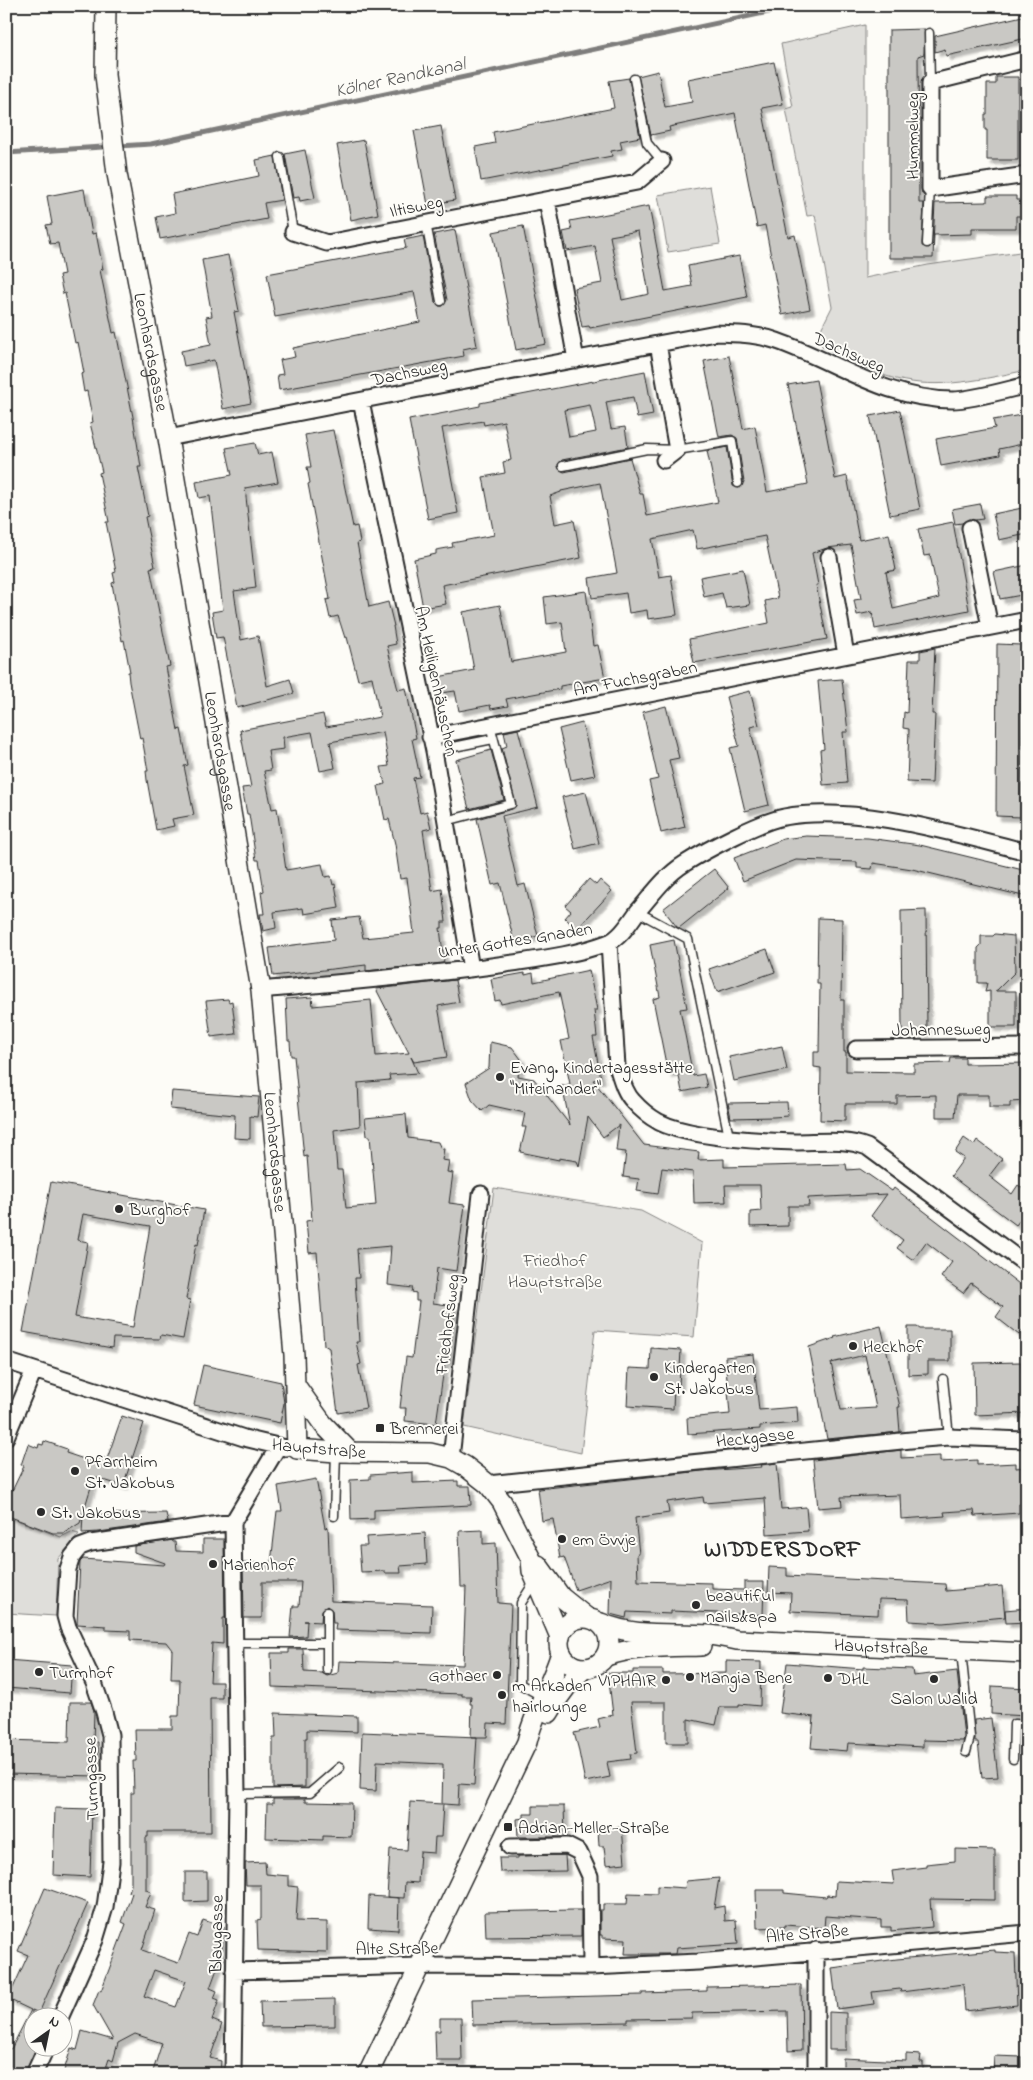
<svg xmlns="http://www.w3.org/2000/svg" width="1033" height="2080" viewBox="0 0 1033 2080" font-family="'Indie Flower',sans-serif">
	<defs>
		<filter id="shadow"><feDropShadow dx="4.5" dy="4.5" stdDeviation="1" flood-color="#0004"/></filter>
	</defs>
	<rect width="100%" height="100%" fill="#fdfcf7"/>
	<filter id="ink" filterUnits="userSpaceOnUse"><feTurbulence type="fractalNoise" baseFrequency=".02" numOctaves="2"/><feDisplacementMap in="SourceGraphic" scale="10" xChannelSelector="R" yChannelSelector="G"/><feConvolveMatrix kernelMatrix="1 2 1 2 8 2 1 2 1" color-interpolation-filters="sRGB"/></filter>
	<g filter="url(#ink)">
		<path fill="#dfdeda" stroke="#858482" d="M865,25V278L928,265L1027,251V370C984,379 939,390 896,379C870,372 846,358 822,346L818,335L832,307L815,215L807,216L786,109L793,107L781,44Z
			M710,186L720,244L668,252L658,195Z
			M494,1188L641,1211L702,1243L694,1337L595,1330L581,1453L464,1427Z
			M6,1509L9,1510L7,1516L61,1537L71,1532L79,1534L58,1559L56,1616L6,1613Z"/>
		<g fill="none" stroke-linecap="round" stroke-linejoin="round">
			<path stroke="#7e7d7b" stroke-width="5" d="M6,153L151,144L797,6"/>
		</g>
		<path fill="#c9c8c4" stroke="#2b2b2b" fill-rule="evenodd" filter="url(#shadow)" d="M1027,15V38L946,56L945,49L935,52V36Z
			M925,29L924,54L918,56L919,203H924L922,246L929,248L933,244L935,203L987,202V196H1016V200H1027V216H1016V228H972V234L934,235L933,258H889V30Z
			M774,62L783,104L762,108L788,237L795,235L810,309L782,315L765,225L757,227L735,113L669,127L670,131L651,135L638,76L658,71L665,107L692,102L688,79Z
			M996,77H1018V160H987V130H985V114H987V84H996Z
			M629,78L640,137L620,141L622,149L611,151L612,156L481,181L475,147L495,143L493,132L614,108L609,81Z
			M441,126L455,200L428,205L414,131Z
			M364,140L378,214L351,220L337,145Z
			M305,150L315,198L300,201L299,197L293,198L285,154Z
			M275,156L282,200L264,203L267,219L160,239L156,217L175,213L172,194L259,176L256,160Z
			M84,189L92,234L96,233L103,269L100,270L113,333L116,332L133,417L141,467H138L148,516L145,517L155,567L150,568L170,666L166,667L178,730L181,729L188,765L184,766L194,815L172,819L174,826L156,830L147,780L146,771H148L142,738L140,739L129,682L128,672H130L124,640L122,641L112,583L115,582L113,573L116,572L106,522H109L99,473L102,472L90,423L93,422L87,391L84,392L81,374L84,373L78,342L75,343L65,293L63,294L59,275L64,274L58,243L50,244L46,225L52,224L47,196Z
			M649,206L665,291L692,286L688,266L739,256L747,297L590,328L589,326L582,327L574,288L602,283L595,246L567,251L563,232L572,230L570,221ZM638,231L649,294L622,300L610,236Z
			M523,226L546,344L516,350L493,232Z
			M455,230L477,346L463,349L464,356L279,390L277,375L283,374L280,360L295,357L293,348L420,322L414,292L275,317L267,274L406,248L404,240L423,236L435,302L439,306H443L447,300L434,234Z
			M228,255L239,311L234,312L251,403L223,409L214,360L184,366L181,351L211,345L206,317L212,316L202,260Z
			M729,356L743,429L755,426L767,492L808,484L788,385L816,380L835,479L847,476L859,540L889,534L896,570L886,572L893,609L939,598L930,555L924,556L918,529L953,522L969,610L875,629L872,612L857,615L854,600L861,599L851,545L827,548L812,553L818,585H816L827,639L694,663L689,639L769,623L765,601L778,598L765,536L697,549L693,530L652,539L659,577L671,575L677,615L648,619L647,610L629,613L626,593L592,598L589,578L617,573L600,483L561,491V492L550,496L555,524L574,520L581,558L442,585L446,604L423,608L414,559L436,554V550L453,547L452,543L494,535L483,477L505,473L503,462L511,460L504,421L484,425L483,421L442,428L458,513L428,519L409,420L480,406V403L645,371L653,415L637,418L633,397L606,402L611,429L625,427L628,447L562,460L558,464L559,469L564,472L630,458L640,494H643L647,516L718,502L707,451L727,447L733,486L739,488L744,482L737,438L732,435L719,437L704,361ZM590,405L596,432L569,437L564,410Z
			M900,410L920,509L890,515L870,416Z
			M1027,414V443L999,449L1000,455L941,466L936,439L995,428L993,420Z
			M333,430L353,527L357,526L360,542L357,543L369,607L388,602L394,626H393L396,644L387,646L398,690L406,688L416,738L412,739L420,777L413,778L420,813L427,811L431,828L423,830L432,891L442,889L446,922H442V928H440L444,963L366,971V965L273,976L269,948L334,940L332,920L359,917L363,938L414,933L407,878L400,879L395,844L389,819L385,820L378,786L385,784L381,767L389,766L383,732L330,742L335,768L320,771L312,732L283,737L284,749L268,751L271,770L264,771L272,809L277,808L286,870L322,864L325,877L331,876L333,885L335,884L339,908L304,914L303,908L274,912L276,928L263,931L260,914H264L261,892L264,891L259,860H256L249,814H247L242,788L251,787L240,730L323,714L326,727L380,717L372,677L358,680L347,637L345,638L338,616L330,618L326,600L330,599L308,484L310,483L307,467H311L305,435Z
			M255,443L258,455L272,452L278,482L245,488L256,588L234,591L241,640L258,636L267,686L290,679L294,693L237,708L223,637L216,638L212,612L223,610L210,496L199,498L196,482L232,475L226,448Z
			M980,504L983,519L975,520L969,519L962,523L955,524L952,509Z
			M1027,507V534L999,540L993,514Z
			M1027,565V594L1000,599L994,572Z
			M743,569L750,605L726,608L722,593L704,597L700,577Z
			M586,591L593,646L598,645L605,678L560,686V689L506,699L508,706L491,709L490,705L459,711L455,691L441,693L438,677L474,670L463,612L500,605L511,662L566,652L562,622L547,624L544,597Z
			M997,644L1021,645L1020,712H1022L1021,817L996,816Z
			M935,648L932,714H935L932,783L907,782L909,729L903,728L904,712L907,713L909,660H920V651Z
			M842,679L848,732H843L847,783L823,785L820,750L824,749L818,681Z
			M750,691L759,725L750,727L769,805L745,811L730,748L739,746L726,697Z
			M666,706L679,758L669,760L685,827L661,833L649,781L658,779L643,712Z
			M582,723L595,775L571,780L559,729Z
			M518,729L538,807L502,816L518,886L525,884L538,936L514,942L500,883L492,885L477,819L512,809L516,806L502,748L507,746L504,732Z
			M491,750L504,800L469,809L456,760Z
			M586,792L599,843L575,849L562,797Z
			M806,836L868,838L920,845L1027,871V897L912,869L873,863L872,869L857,868V862L796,860L743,881L734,858L783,839Z
			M714,869L729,888L679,928L677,927L663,909Z
			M589,879L596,885L600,880L612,891L577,929L565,918L571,911L565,906Z
			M926,910L927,1032H902L901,911Z
			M818,918L842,919L841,1000H844V1052H846V1071L914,1072V1064L950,1063L951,1058H965V1064L1027,1063V1101L1010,1102V1107H989V1095H957L955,1117H936V1095L897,1096V1104H845V1121L820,1120L821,1068L814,1067V1052H819L820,984H817Z
			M995,934L1014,936L1015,972L997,990L995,991H1016V1027H990V991L985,992L987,983H978V948L981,945V936H993Z
			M674,940L687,1008L680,1009L693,1076L704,1074L707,1087L682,1092L678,1071L668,1074L653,999L660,997L650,945Z
			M767,949L775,972L717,992L709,969Z
			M589,970L597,1010H594L597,1037H593L601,1079L593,1080L644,1145L699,1152L698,1160L724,1159V1167L846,1164L847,1170L860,1169L892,1191L894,1188L1027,1290V1324L1019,1335L996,1317L1003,1307L971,1283L963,1293L941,1277L952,1262L926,1242L913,1260L897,1248L903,1240L871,1216L887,1194L808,1198L809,1206H788V1226L750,1227V1212L761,1211L760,1185H725L726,1202L694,1203L693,1172L662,1168L658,1194L637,1191L639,1179L623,1177L626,1152L616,1151L619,1125L603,1137L588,1117L579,1166L577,1161L559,1158V1160L520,1152L526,1127H522L525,1113L489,1105L482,1111L472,1100L466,1083L489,1068L490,1042L512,1047L521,1059L518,1076L534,1079L570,1125L562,1085L570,1084L561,1041L569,1039L559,992L501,1004L500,1000L495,1001L491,979L525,973V975L533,973L534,982Z
			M455,980L459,1002L438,1006L447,1057L414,1062L411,1057L418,1073L389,1075L390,1080L358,1083L360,1126L334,1130L337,1170H342L346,1208L376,1205L370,1136H367L365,1118L406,1114L408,1138L438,1142L441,1149H444L442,1160L449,1161L447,1172L453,1173L449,1203L465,1205L456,1271L437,1268L433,1303L455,1306L449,1362L445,1361L436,1424L405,1421L406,1408H400L406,1357L412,1358L419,1301H416V1293L412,1292L413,1288L388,1285L391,1246L357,1249L359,1278H355L359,1342H356L361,1364L358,1365L366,1408L338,1413L329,1348L324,1345L317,1252L309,1253L306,1221L312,1220L307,1156L304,1157L294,1056H291L290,1041H288L286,999L312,997L313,1006L371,1000L376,1056L409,1053L376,989Z
			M228,999L229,1002L232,1001L236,1034L211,1037L206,1001Z
			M782,1046L787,1070L734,1081L729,1057Z
			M172,1091L259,1097L257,1117L250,1116V1139L234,1138L235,1115L170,1109Z
			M787,1102L788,1116L773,1117L731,1118L728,1103Z
			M964,1138L974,1145L977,1140L1002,1159L989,1176L1012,1194L1018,1185L1027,1192V1211L1016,1225L951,1176L964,1158L955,1152Z
			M51,1182L204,1210L198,1245L196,1244L186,1299L190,1300L183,1339L161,1335L160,1339L113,1338L112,1348L23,1332ZM83,1214L150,1226L133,1327L75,1317L88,1242L78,1240Z
			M881,1326L900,1407H898L900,1432L827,1439L809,1347L835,1338L834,1337ZM865,1355L876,1408L841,1410L831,1363Z
			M908,1327H917L920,1329H950V1361H928V1374L908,1375Z
			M651,1348L681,1350L679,1386L674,1385L673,1409L627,1406L629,1368L650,1369Z
			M753,1354L759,1410L797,1407L798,1423L760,1426V1429L688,1434L687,1418L730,1414L725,1357Z
			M1021,1362L1022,1374H1027V1413L975,1415L974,1363Z
			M203,1365L281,1382L284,1403L280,1423L194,1405Z
			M122,1416L144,1423L123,1486L94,1477L80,1523L64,1533H53L8,1516L11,1509L6,1507V1489L12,1491L24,1466L21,1465L28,1444L38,1448L39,1444L43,1445L44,1441L67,1449L66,1453L96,1463L98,1456L107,1459Z
			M901,1450V1458L940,1456V1462L977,1460V1465L1016,1463V1468L1027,1467V1504H1019V1513L975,1516L974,1510L944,1512L945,1516L901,1519L900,1495L841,1497L842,1506L818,1508L813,1460Z
			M777,1463L781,1509L806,1507L808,1531L767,1534L765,1498L704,1503L703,1497L667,1502L669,1513L635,1518L639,1554H637L638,1581L712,1583V1589L744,1590V1582H764L763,1615L671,1611V1614L627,1612L626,1618L610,1614L611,1578L576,1590L564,1557L560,1558L553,1519L542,1521L538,1489L702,1471L762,1467L761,1465Z
			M413,1472V1483L458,1481V1486H470L471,1505L374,1510V1519L351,1520L350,1480L370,1479V1475Z
			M316,1479L325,1528L328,1527L331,1601L432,1605L431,1633L335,1630L336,1623H333L332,1610L327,1606L322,1610L321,1622L304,1621H307L306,1636L290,1637L293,1606H299L301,1582H262V1618H244L243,1563H271L277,1511H282L278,1486Z
			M166,1513L168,1522L99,1532L82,1533L83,1514Z
			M483,1530V1544L496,1543L498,1603L511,1604L506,1724L488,1723L487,1737H471L472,1704H470L471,1696H462V1694L272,1687L271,1653H289V1649H303L304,1672L322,1673L327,1676L338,1673L339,1661L463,1665L466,1587H461L459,1531Z
			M425,1533L427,1564L400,1566L401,1573H385V1571L361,1572L359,1546H367L366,1537Z
			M203,1539H224L225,1618H223V1644L212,1643L210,1682H222V1698H210L211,1832H148V1837H146V1890L151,1892L145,1907L155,1910L142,1950L178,1963L189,1934L197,1937L203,1920L224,1927L221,1958L210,1988L217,1991L214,1998L219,2000L212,2020L222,2024L210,2058L221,2061L220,2074H163L153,2071L162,2043L135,2034L118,2043L113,2061L109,2059L104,2074H63L71,2048L77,2050L82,2031L113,2040L93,2005L99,1990L101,1991L126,1924L122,1922L132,1893L129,1892L131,1885V1793H134L133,1761H136L135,1729H172V1716H179L180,1679H171L172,1650L166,1642L130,1640V1631L106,1630V1626L77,1624L80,1562L83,1559L164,1565L165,1563L134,1552V1546L172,1540L173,1542H175L176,1551L203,1552ZM154,1970L186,1981L176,2007L144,1996Z
			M769,1567L787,1568V1576L945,1584L946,1591L1002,1586L1005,1617L943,1623L909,1621L908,1600L879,1599L878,1615L790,1611L791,1593L768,1592Z
			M1027,1608V1622L1006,1623L1005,1610Z
			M6,1660L72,1665L70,1693L6,1688Z
			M726,1661L761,1662L760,1706L739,1704V1707H720L716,1725L688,1719V1743H666V1702H631L637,1753L630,1754L631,1759L607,1762L610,1777L585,1782L578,1747L574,1733L600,1727L598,1719L613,1715L608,1673H633V1670H663V1674L726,1673Z
			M787,1663L863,1669V1667L912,1669L913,1676L957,1671L964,1737L963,1741L923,1740V1747L848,1743L847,1751L811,1748L814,1717L780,1713Z
			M992,1686L1027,1688V1716L991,1714Z
			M70,1702H91L94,1711L93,1742H98V1776L6,1774V1740L69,1742Z
			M275,1713L357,1716V1732L307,1730V1738H305V1787L273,1788V1738H276Z
			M991,1718L998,1777L982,1778L978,1742H975L974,1720Z
			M362,1732L477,1737L474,1785L459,1784L458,1805L443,1804L441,1837H435L434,1853L420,1852L418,1883L405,1882L404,1898L387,1897L390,1849L407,1850L410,1802L442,1804L443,1764L377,1761L376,1791L360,1790Z
			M273,1799H305V1802L352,1803L351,1837L323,1836V1840L266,1838L267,1804H273Z
			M533,1806H564L565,1837H518L517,1819L524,1818V1814H533Z
			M55,1808L92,1809L90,1877L53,1875Z
			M622,1827L625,1863L606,1865L604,1846H599L598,1829Z
			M955,1849L995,1850V1900L930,1899L932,1927L891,1931V1927H881V1920L825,1916L824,1928L785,1925V1927L757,1928L756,1890H784V1893L826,1897L827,1895L835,1896L836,1881L894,1884L892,1871L926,1867V1864L955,1861Z
			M518,1856L565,1855L566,1871L500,1872L499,1858H518Z
			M265,1862L266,1874L289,1876V1886L298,1887L296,1921L327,1922V1952L258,1950L257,1920L261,1919V1885H246L245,1863Z
			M185,1872H207V1901L185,1902Z
			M719,1878L714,1908L724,1906L725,1921L736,1920L738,1944L676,1948L675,1954H625L626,1939L602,1938V1935H600V1910H603V1904H627L628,1893L657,1894V1886L685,1888L686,1881Z
			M45,1888L88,1903L39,2013L32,2010V2048H36L25,2074H6V2047L11,2049L31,2010L8,1999L28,1955L18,1951Z
			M369,1896L399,1898L398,1930L368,1928Z
			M572,1910H581V1936L486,1937L485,1912Z
			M995,1950V1952L1015,1953L1017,2005L965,2011L963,1984L901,1992L900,1989L872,1992L874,2004L837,2009L832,1968L897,1959Z
			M801,1985L802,2050L788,2051L787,2011L692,2013V2018L628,2019V2022L473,2025L472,1999L642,1995V1993L707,1991V1987Z
			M335,1999V2026L261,2027L260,2001Z
			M829,2012L846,2013V2050H829Z
			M440,2018H461L462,2061H436L435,2031H440Z
			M906,2054L921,2055L920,2062H923V2074H843V2058L906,2061Z
			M994,2056L1022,2057L1021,2074H993Z"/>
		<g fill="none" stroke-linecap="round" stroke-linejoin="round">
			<defs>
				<path id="service" d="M929,33L930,83
					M634,79L647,143L662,161
					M280,157L293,232
					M426,223L441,301
					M927,243L930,189
					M563,466L647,449L677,450L732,441L738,483
					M434,751L493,739
					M446,821L511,804L490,725
					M638,912L688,939L729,1137
					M943,1379L949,1437
					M334,1516L336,1452
					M535,1581L521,1603L520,1684L543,1697
					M327,1612V1670
					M234,1643H327
					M961,1651L970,1737L966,1752
					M1013,1759L1014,1724L1027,1725
					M237,1794L310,1793L340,1767"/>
				<path id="minor" d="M1027,59L930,83V189L1027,175
					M547,200L576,360
					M293,232L327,243L637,182L662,161
					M658,344L677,450L664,460
					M361,401L434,751L471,969
					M168,438L450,383L716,333C736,334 757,334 777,341C837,362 884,399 952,400C972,400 1006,390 1027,385
					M970,528L990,627
					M829,557L846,655
					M430,737L1027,620
					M609,943L617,1066C621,1078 624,1092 633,1101C640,1109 650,1117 659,1122C690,1138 760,1141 795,1142C819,1142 844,1138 867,1147L1027,1265
					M261,990C342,982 425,976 506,964C539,959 575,955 607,943C620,939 630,922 638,911C652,895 665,876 684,864C706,850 759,822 784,817C858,804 955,834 1027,852
					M856,1049L1027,1047
					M6,1361L244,1438L286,1448
					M6,1437L34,1370
					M451,1458L481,1194
					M488,1484L911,1440L949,1437L1027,1440
					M510,1847L567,1846L579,1852L590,1876L591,1967
					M234,1971L420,1966L591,1967L698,1962L1027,1933
					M60,2018L95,1940L105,1907L111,1862L110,1735L104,1712L94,1683L68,1627L65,1616L68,1569L72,1557L80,1547L91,1543L233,1522
					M34,2074L46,2048
					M233,2074L237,1794L233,1522L278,1447
					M816,2074V1950"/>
				<g id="tertiary">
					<path id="s1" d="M106,6L105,75L117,174L168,438L261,990L294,1355L297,1449L336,1452L430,1453L451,1458L465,1466L488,1484L502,1502L531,1559L532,1571L560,1637"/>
					<path d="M296,1386L323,1424L350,1452"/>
					<path d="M538,1565L561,1597L586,1617"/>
					<circle cx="584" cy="1643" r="25"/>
					<path id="s2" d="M601,1623C636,1638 673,1632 710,1635C719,1636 728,1638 737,1640L1027,1653"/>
					<path d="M606,1656C636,1646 669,1647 701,1646"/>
					<path d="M549,1713C559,1695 569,1681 585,1668"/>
					<path d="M368,2074L527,1742C534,1711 552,1683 561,1653"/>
				</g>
			</defs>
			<use href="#service" stroke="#2b2b2b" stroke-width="11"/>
			<use href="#minor" stroke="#2b2b2b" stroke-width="19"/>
			<use href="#tertiary" stroke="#2b2b2b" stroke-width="22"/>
			<use href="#service" stroke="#fdfcf7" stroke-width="8"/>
			<use href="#minor" stroke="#fdfcf7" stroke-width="15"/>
			<use href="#tertiary" stroke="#fdfcf7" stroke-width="19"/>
		</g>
	</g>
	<g fill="#2b2b2b" stroke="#fdfcf7" stroke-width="2">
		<circle cx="500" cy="1077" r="5"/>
		<circle cx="119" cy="1209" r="5"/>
		<circle cx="853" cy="1346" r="5"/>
		<circle cx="654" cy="1377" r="5"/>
		<rect x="375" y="1423" width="10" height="10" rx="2.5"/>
		<circle cx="75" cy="1471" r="5"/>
		<circle cx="41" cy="1512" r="5"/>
		<circle cx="562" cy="1539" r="5"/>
		<circle cx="213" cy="1564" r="5"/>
		<circle cx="696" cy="1605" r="5"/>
		<circle cx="39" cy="1672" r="5"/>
		<circle cx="497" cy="1675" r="5"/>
		<circle cx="690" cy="1677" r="5"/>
		<circle cx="828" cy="1678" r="5"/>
		<circle cx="934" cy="1679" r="5"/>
		<circle cx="666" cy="1680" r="5"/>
		<circle cx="502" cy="1695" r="5"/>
		<rect x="503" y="1822" width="10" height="10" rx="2.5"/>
	</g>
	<g text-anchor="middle" stroke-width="4" stroke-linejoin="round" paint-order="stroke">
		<g font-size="18" fill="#2b2b2b" stroke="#fdfcf7">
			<text transform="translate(912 136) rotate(-90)" y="6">Hummelweg</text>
			<text transform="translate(416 206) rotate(-11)" y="6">Iltisweg</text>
			<text dy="6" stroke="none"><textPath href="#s1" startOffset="350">Leonhardsgasse</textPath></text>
			<text transform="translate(849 352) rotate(24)" y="6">Dachsweg</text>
			<text transform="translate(409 372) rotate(-12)" y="6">Dachsweg</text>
			<text transform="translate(635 678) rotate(-11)" y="6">Am Fuchsgraben</text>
			<text transform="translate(437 681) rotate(78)" y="6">Am Heiligenhäuschen</text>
			<text dy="6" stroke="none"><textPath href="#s1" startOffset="755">Leonhardsgasse</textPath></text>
			<text transform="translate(515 940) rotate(-9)" y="6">Unter Gottes Gnaden</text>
			<text transform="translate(941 1029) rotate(-1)" y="6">Johannesweg</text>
			<text dy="6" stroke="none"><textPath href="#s1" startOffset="1160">Leonhardsgasse</textPath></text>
			<text transform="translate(447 1324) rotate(-83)" y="6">Friedhofsweg</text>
			<text transform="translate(755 1437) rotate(-6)" y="6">Heckgasse</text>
			<text transform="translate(319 1448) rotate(5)" y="6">Hauptstraße</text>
			<text dy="6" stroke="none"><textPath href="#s2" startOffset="282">Hauptstraße</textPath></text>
			<text transform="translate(91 1779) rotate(-92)" y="6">Turmgasse</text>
			<text transform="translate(807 1933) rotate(-5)" y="6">Alte Straße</text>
			<text transform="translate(216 1934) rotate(-89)" y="6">Blaugasse</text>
			<text transform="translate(397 1948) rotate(-1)" y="6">Alte Straße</text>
		</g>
		<g font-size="18" fill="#2b2b2b" stroke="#fdfcf7" text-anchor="start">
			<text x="510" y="1073">Evang. Kindertagesstätte<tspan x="510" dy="21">"Miteinander"</tspan></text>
			<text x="129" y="1215">Burghof</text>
			<text x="863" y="1352">Heckhof</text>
			<text x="664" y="1373">Kindergarten<tspan x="664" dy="21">St. Jakobus</tspan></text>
			<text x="390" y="1434">Brennerei</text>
			<text x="85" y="1467">Pfarrheim<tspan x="85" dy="21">St. Jakobus</tspan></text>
			<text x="51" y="1518">St. Jakobus</text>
			<text x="572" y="1545">em Övvje</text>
			<text x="223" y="1570">Marienhof</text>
			<text x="706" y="1601">beautiful<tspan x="706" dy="21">nails&amp;spa</tspan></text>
			<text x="49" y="1678">Turmhof</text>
			<text x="487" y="1681" text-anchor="end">Gothaer</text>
			<text x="700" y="1683">Mangia Bene</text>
			<text x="838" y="1684">DHL</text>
			<text x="656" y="1686" text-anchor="end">VIPHAIR</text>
			<text x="512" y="1691">m Arkaden<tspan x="512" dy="21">hairlounge</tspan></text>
			<text x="934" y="1704" text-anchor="middle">Salon Walid</text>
			<text x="518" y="1833">Adrian-Meller-Straße</text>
		</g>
		<g font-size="18" fill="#585857" stroke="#fdfcf7">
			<text x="555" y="1266">Friedhof<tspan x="555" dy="21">Hauptstraße</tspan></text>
		</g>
		<g font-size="19" font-style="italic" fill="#5b5b5a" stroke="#fdfcf7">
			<text transform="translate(400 76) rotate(-12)" y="7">Kölner Randkanal</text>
		</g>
		<g font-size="22" font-weight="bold" letter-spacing="1" fill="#2b2b2b" stroke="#fdfcf7">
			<text x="783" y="1556">WIDDERSDORF</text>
		</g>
	</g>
	<rect width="1033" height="2080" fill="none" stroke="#fdfcf7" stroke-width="25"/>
	<rect x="12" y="12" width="1008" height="2055" fill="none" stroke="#2b2b2b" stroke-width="2" filter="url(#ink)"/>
	<g transform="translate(48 2032) rotate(33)"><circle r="24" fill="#fdfcf7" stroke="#a9a8a5"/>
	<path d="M0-4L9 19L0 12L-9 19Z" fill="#2b2b2b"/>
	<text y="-8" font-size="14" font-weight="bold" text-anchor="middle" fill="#2b2b2b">N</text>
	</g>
</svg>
